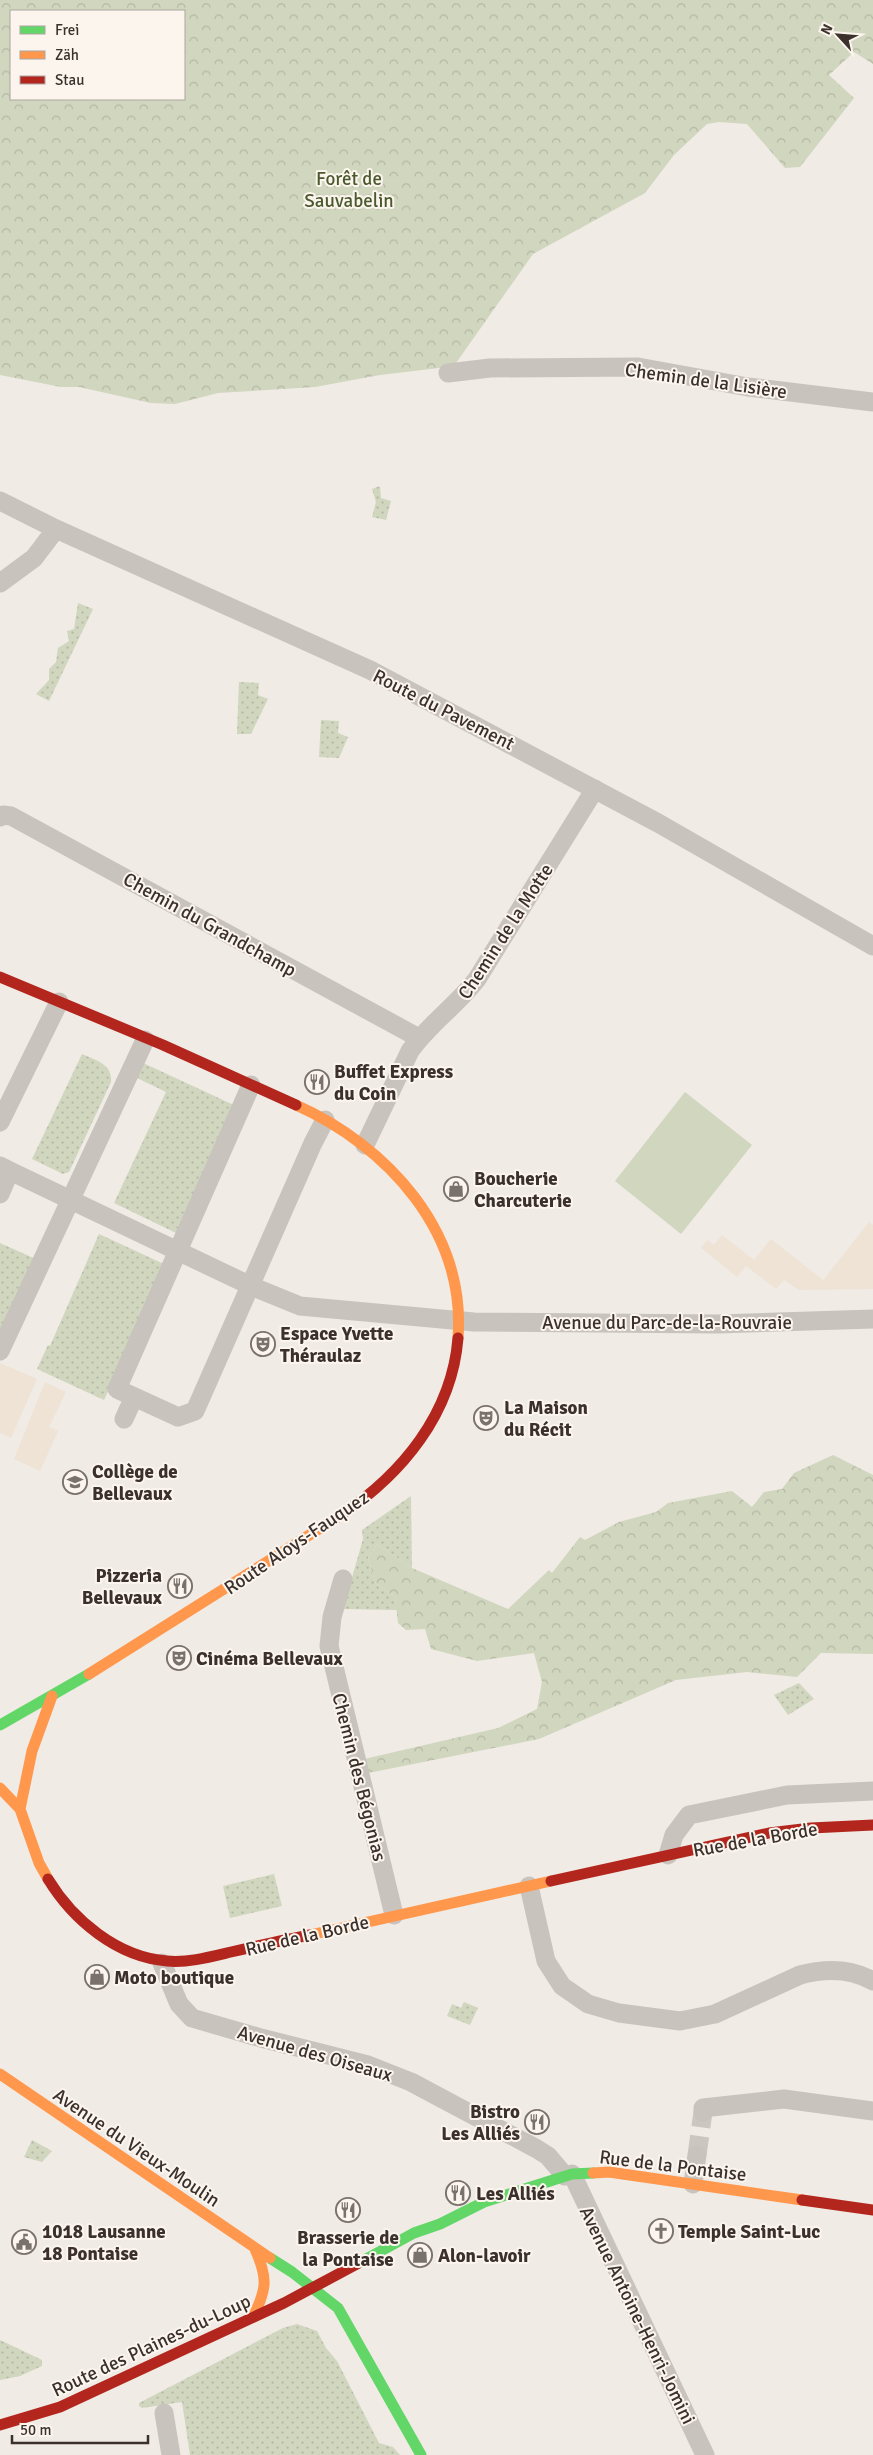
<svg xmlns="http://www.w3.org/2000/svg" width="873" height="2455" viewBox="0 0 873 2455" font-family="Signika,sans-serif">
	<defs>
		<pattern id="green-dots" width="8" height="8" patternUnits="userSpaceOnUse" patternTransform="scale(1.25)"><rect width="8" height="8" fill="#d1d6bf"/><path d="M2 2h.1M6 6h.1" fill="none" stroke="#b4b8a4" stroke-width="1.8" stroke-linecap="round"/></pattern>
		<pattern id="forest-crowns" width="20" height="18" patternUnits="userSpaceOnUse" patternTransform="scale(1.25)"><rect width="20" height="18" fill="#d1d6bf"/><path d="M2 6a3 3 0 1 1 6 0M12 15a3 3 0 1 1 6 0" fill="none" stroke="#b4b8a4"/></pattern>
	</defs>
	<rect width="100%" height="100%" fill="#f0ebe5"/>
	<path fill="url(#green-dots)" d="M380,486L381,498L391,501L386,520L372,517L376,502L372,489Z
		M78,603L93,609L49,701L36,694L49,680V669L56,662L58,648L69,641L67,631L74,629Z
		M239,682L259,683L258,695L268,699L251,734H237Z
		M321,720L339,721L338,733L348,737L339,758L319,757Z
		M82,1054C95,1060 113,1064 111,1082L69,1172L63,1174L32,1159Z
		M141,1062L236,1106L176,1233L114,1203L166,1092L135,1077Z
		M99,1234L166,1265L104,1400L37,1369L48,1345L50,1346Z
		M0,1243L38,1260L0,1334Z
		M411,1496L412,1568L377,1544L368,1558L376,1584L395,1597L397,1610L343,1609L363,1539L362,1530Z
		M799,1683L814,1699L788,1715L774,1695Z
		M274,1874L282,1906L230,1918L223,1886Z
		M464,2002L478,2008L470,2025L447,2016L452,2004L461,2008Z
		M32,2140L52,2151L42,2162L24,2157Z
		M297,2324L317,2331L326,2348L337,2361L379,2443L393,2447L400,2455H190L182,2402L142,2408L139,2406V2403L283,2328Z
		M0,2340L42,2360V2366L20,2376L0,2380Z"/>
	<path fill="url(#forest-crowns)" fill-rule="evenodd" d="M0,0H873V64L854,52L829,75L854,98L800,167L785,168L747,124L719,122L707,124L674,155L645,193L533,254L456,363L447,367L380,375L315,387L218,393L175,404L151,403L79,387H61L0,375ZM11,11H184V99H11Z
		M833,1455L873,1475V1654L821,1653L797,1677L747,1672L676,1680L539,1739L363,1774L360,1760L498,1728L537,1709L542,1682L534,1653L477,1661L431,1649L425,1629L406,1630L398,1623L395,1597L376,1584L368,1558L377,1544L412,1568L508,1609L549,1570L552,1573L580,1537L585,1540L619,1522L656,1512L668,1503L732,1491L752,1507L764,1492L782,1489L794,1473Z"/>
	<path fill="#d1d6bf" d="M685,1092L752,1145L681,1234L615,1181Z"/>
	<path fill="#eee3d5" d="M869,1222L873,1225V1289L799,1290L784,1280L776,1289L746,1266L737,1277L701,1248L707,1240L714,1245L722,1235L754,1260L771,1239L823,1280Z
		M0,1363L37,1379L11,1438L0,1433Z
		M45,1382L66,1392L49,1427L58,1431L40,1471L14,1459Z"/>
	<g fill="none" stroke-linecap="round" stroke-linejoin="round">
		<path stroke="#ccc6c0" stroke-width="19" stroke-dasharray="19 9" stroke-linecap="butt" d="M697,2155L703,2112"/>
		<path stroke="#c9c3be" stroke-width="19" d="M448,373L490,368L638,367L748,387L873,402
			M0,501L56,529L370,670L658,823L873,946
			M0,583L34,558L56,529
			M0,817L3,815L11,816L419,1038
			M251,1085L117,1389L178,1417L195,1411L313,1143L325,1120
			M0,1122L59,1002
			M365,1145L410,1051C429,1024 457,1005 477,979L595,789
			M0,1166L10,1171L0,1194
			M10,1171L251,1286L300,1306L474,1322L718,1324L873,1319
			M0,1351L145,1040
			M124,1419L134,1397
			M343,1579L332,1617L329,1646L394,1915
			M668,1855L674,1835L689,1815L787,1795L873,1791
			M529,1886L546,1961L562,1986L588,2004L619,2013L680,2021L715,2014L800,1975C826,1968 850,1968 873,1981
			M162,1963L179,2004L192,2018L261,2038L368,2065L411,2082L537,2149L548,2156L565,2176
			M703,2112V2108L784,2099L873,2111
			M572,2174L705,2455
			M693,2184L697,2155
			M164,2413L171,2455"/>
		<path stroke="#63d668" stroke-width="11" d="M0,1725L89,1674
			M270,2258L292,2272L338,2308L421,2455
			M357,2264L414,2233L440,2224L484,2202L572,2174L593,2173"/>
		<path stroke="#ff974d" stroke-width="11" d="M296,1105C388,1146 466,1232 458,1338
			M89,1674L341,1515
			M0,1788L20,1809
			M48,1879L39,1863L20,1809L32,1751L52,1696
			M310,1935L551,1881
			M0,2074L270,2258
			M593,2173L609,2172L802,2200
			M253,2317C267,2289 268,2278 255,2249"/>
		<path stroke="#b3261e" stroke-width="11" d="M0,977L163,1045L296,1105
			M341,1515C402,1474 452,1414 458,1338
			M48,1879C73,1920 117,1957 167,1961C188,1963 210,1957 231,1952C257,1946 283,1940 310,1935
			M551,1881L769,1833L811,1828L873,1825
			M802,2200L873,2210
			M0,2425L60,2407L284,2303L357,2264"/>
	</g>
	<defs>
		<symbol id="restaurant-ring" viewBox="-11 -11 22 22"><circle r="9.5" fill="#fbf5ee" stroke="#7a716c" stroke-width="1.5"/><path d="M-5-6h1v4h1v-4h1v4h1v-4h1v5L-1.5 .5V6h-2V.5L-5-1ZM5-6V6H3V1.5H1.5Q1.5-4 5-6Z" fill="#7a716c"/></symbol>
		<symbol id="shop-ring" viewBox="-11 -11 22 22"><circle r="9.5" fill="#fbf5ee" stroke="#7a716c" stroke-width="1.5"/><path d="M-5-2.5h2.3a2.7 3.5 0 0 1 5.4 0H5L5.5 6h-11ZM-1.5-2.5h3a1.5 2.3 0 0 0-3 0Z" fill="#7a716c"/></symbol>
		<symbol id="theatre-ring" viewBox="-11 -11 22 22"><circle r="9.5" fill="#fbf5ee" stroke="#7a716c" stroke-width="1.5"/><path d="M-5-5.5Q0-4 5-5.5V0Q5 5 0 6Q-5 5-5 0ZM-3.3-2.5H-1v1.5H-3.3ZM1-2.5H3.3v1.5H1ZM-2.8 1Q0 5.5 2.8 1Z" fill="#7a716c"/></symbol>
		<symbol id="school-ring" viewBox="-11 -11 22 22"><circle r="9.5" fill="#fbf5ee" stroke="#7a716c" stroke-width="1.5"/><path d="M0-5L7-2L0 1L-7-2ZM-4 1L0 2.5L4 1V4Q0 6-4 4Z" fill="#7a716c"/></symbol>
		<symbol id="church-ring" viewBox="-11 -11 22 22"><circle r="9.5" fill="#fbf5ee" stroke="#7a716c" stroke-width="1.5"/><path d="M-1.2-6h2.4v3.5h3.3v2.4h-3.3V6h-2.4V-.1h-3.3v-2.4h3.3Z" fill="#7a716c"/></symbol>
		<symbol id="civic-ring" viewBox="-11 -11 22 22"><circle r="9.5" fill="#fbf5ee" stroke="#7a716c" stroke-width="1.5"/><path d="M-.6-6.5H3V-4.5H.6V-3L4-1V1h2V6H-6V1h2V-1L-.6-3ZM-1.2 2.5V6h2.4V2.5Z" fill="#7a716c"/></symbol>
	</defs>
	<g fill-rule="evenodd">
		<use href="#restaurant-ring" x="303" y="1068" width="28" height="28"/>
		<use href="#shop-ring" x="442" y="1175" width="28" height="28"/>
		<use href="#theatre-ring" x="249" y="1330" width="28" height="28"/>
		<use href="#theatre-ring" x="472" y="1404" width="28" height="28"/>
		<use href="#school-ring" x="61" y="1468" width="28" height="28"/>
		<use href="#restaurant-ring" x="166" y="1572" width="28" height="28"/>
		<use href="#theatre-ring" x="165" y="1644" width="28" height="28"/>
		<use href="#shop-ring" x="83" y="1963" width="28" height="28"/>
		<use href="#restaurant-ring" x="523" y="2108" width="28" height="28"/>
		<use href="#restaurant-ring" x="444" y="2179" width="28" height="28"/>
		<use href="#restaurant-ring" x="334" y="2196" width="28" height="28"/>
		<use href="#church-ring" x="647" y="2217" width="28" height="28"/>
		<use href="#civic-ring" x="10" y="2228" width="28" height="28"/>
		<use href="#shop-ring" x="406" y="2241" width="28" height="28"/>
	</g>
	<g text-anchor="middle" stroke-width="4" stroke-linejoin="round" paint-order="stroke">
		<g font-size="19" fill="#4a5a2e" stroke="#fbf5ee">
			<text x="349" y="185">Forêt de<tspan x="349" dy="22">Sauvabelin</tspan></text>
		</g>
		<g font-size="19" fill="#3b302b" stroke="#fbf5ee">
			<text transform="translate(706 380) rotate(8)" y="7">Chemin de la Lisière</text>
			<text transform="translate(444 709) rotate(27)" y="7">Route du Pavement</text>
			<text transform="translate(210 924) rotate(29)" y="7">Chemin du Grandchamp</text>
			<text transform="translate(505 931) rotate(-57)" y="7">Chemin de la Motte</text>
			<text x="667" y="1329">Avenue du Parc-de-la-Rouvraie</text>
			<text transform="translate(296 1542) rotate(-34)" y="7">Route Aloys-Fauquez</text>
			<text transform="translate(360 1777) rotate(76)" y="7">Chemin des Bégonias</text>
			<text transform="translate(755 1839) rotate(-10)" y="7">Rue de la Borde</text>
			<text transform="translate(307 1935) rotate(-13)" y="7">Rue de la Borde</text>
			<text transform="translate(315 2053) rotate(16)" y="7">Avenue des Oiseaux</text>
			<text transform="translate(137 2147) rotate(34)" y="7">Avenue du Vieux-Moulin</text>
			<text transform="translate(673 2165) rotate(7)" y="7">Rue de la Pontaise</text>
			<text transform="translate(638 2315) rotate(64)" y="7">Avenue Antoine-Henri-Jomini</text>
			<text transform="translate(151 2345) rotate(-25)" y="7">Route des Plaines-du-Loup</text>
		</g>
		<g font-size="19" font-weight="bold" fill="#3b302b" stroke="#fbf5ee" text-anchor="start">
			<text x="334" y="1078">Buffet Express<tspan x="334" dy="22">du Coin</tspan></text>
			<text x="474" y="1185">Boucherie<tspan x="474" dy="22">Charcuterie</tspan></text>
			<text x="280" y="1340">Espace Yvette<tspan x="280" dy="22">Théraulaz</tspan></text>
			<text x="504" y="1414">La Maison<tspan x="504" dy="22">du Récit</tspan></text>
			<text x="92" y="1478">Collège de<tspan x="92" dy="22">Bellevaux</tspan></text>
			<text x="162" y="1582" text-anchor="end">Pizzeria<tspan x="162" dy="22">Bellevaux</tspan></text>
			<text x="196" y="1665">Cinéma Bellevaux</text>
			<text x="114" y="1984">Moto boutique</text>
			<text x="520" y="2118" text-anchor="end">Bistro<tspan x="520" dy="22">Les Alliés</tspan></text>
			<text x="476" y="2200">Les Alliés</text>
			<text x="42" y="2238">1018 Lausanne<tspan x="42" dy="22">18 Pontaise</tspan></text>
			<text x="678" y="2238">Temple Saint-Luc</text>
			<text x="348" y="2244" text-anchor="middle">Brasserie de<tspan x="348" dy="22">la Pontaise</tspan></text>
			<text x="438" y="2262">Alon-lavoir</text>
		</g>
	</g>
	<rect x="10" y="10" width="175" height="90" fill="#fbf5ee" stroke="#aea6a0"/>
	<rect x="20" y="26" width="25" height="8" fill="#63d668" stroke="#aea6a0"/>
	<text x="55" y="35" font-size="15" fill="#3b302b">Frei</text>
	<rect x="20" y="51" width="25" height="8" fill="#ff974d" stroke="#aea6a0"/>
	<text x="55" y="60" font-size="15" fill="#3b302b">Zäh</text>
	<rect x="20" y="76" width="25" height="8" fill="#b3261e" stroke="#aea6a0"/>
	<text x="55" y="85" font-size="15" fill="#3b302b">Stau</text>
	<g transform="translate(838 35) rotate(296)" stroke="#fbf5ee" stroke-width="4" paint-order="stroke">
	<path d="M0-4L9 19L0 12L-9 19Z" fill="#3b302b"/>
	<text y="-8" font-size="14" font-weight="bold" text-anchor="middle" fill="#3b302b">N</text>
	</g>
	<path d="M12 2435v8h136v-8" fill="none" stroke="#3b302b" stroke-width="2.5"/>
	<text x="20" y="2435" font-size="15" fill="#3b302b" stroke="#fbf5ee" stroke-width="4" paint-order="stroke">50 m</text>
</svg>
